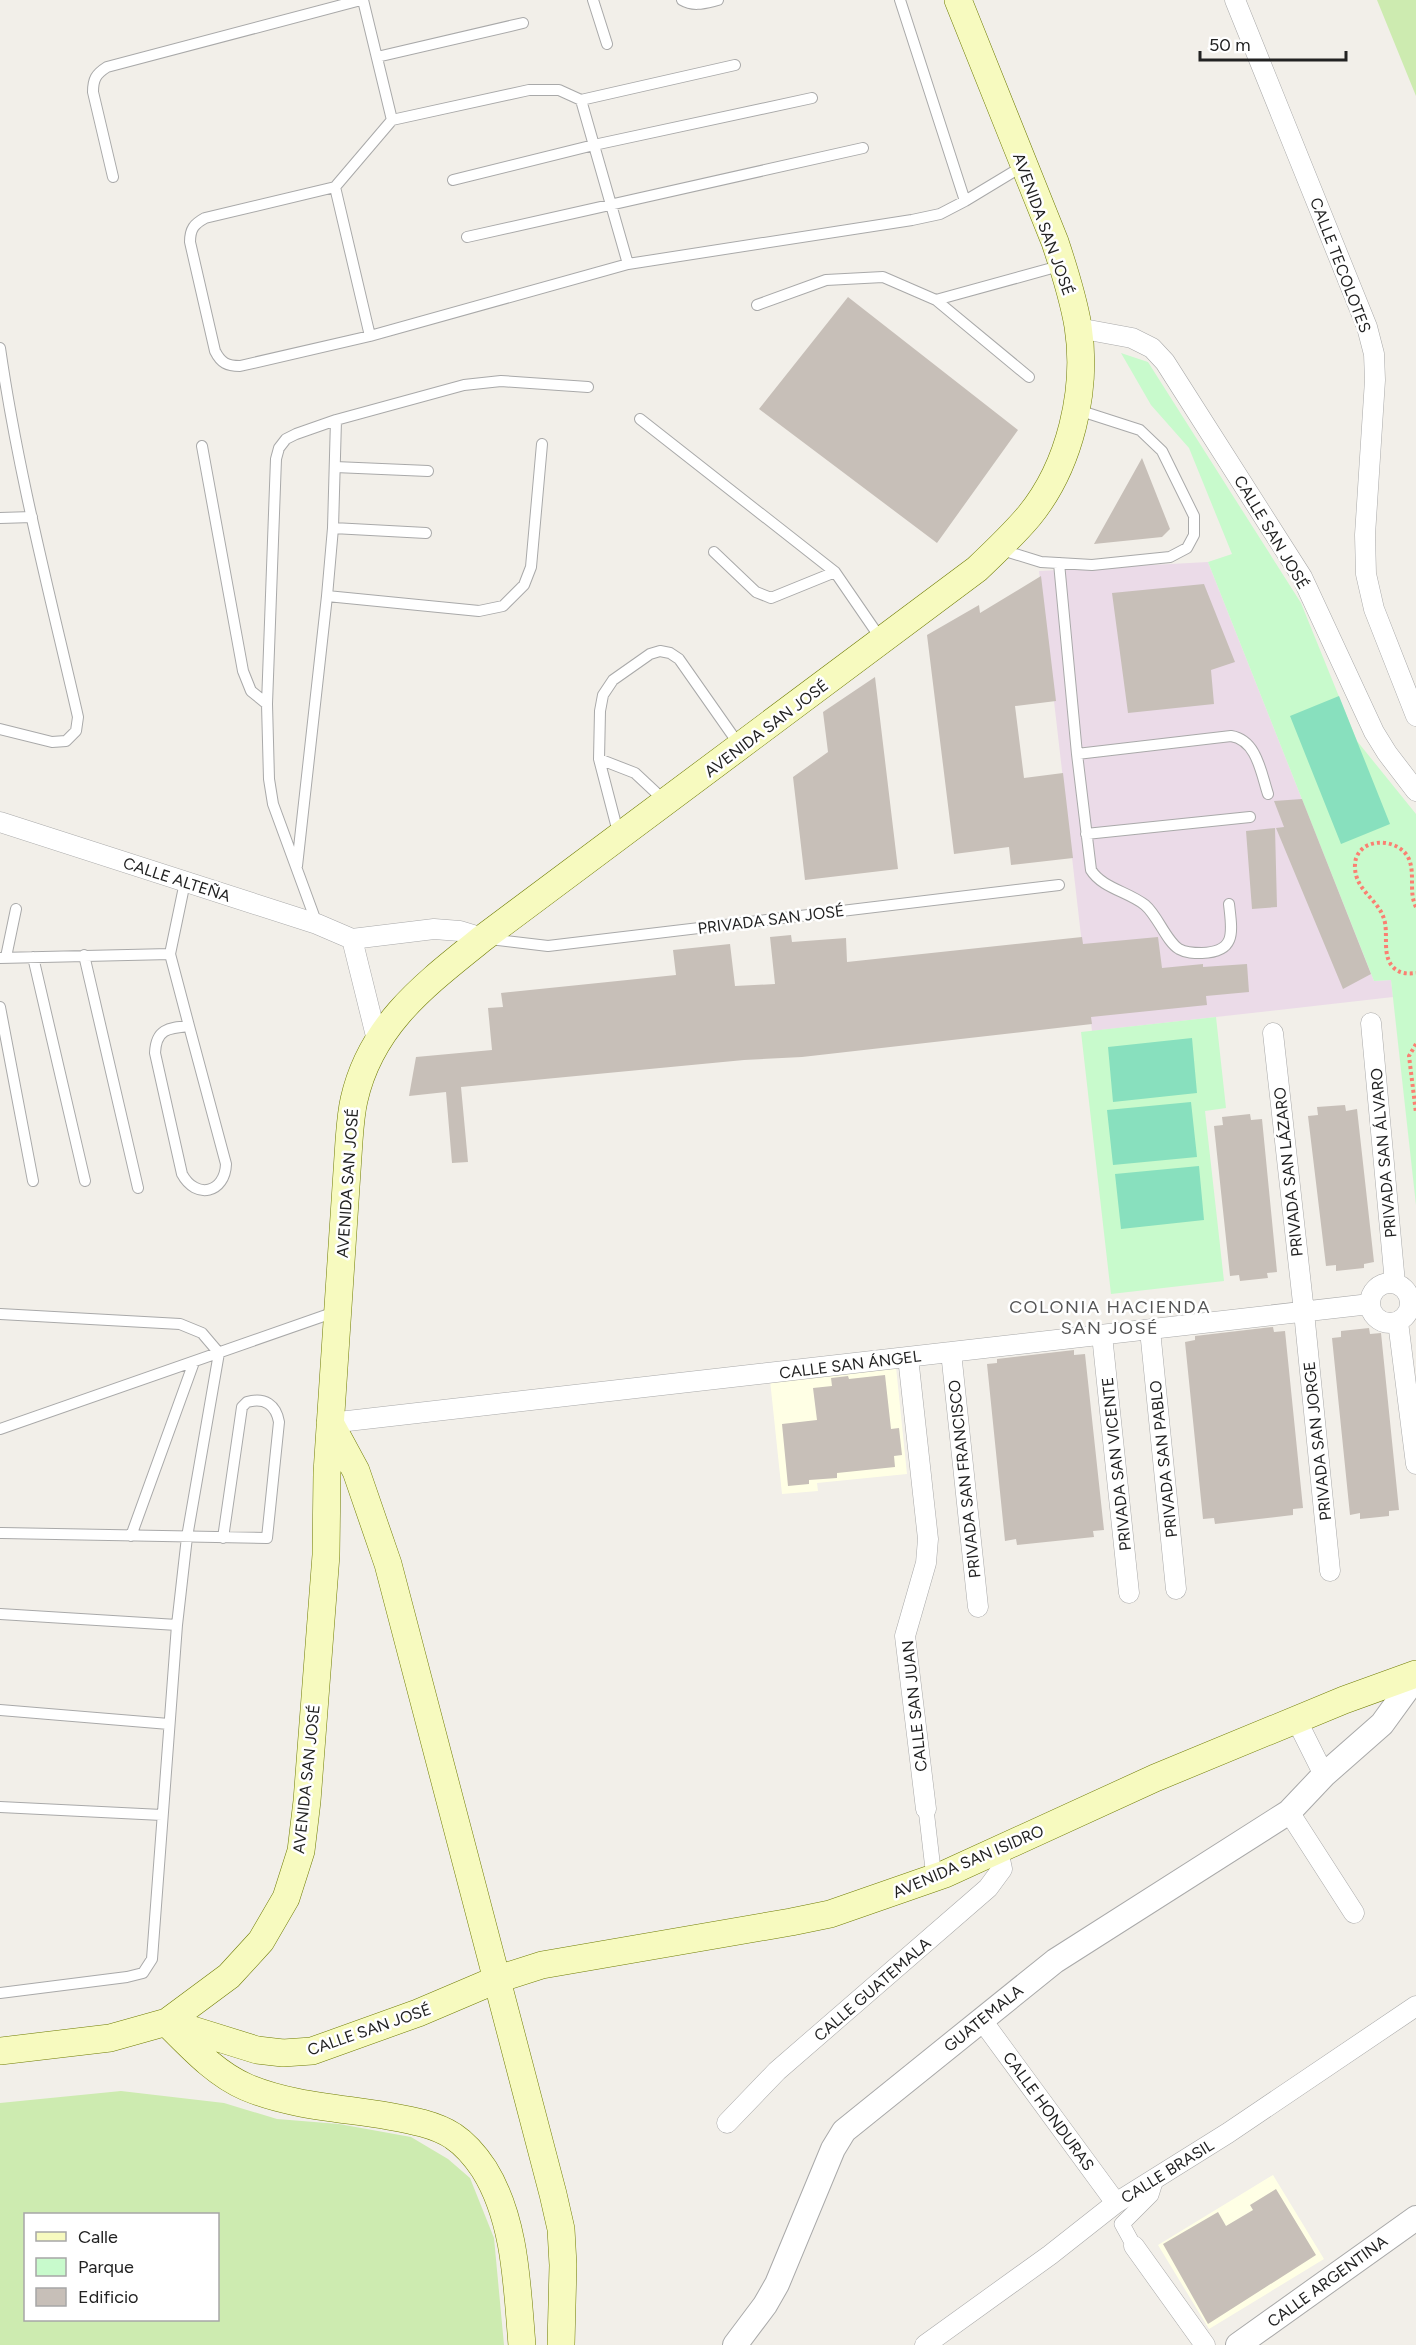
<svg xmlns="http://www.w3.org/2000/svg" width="1416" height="2345" viewBox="0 0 1416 2345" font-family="Figtree,sans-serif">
	<rect width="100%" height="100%" fill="#f2efe9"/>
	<path fill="#ebdbe8" d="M1208,562L1374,981L1391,980L1393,997L1092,1031L1039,571Z"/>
	<path fill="#ffffe5" d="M896,1367L907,1474L817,1483L818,1491L782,1494L770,1380Z
		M1273,2175L1324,2259L1209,2329L1158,2245Z"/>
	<path fill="#cdebb0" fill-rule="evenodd" d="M1377,0H1416V96Z
		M121,2091L224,2103L277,2119L339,2124L411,2137L448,2159L470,2178L494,2238L504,2345H0V2103ZM218,2214V2320H26V2214Z"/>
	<path fill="#c8facc" d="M1121,353L1148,362L1301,603L1357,741L1416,814V1205L1391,980L1374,981L1208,562L1232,554L1189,448L1151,405Z
		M1216,1017L1226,1108L1205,1111L1224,1281L1111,1294L1081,1032Z"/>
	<path fill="#88e0be" d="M1339,696L1390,824L1341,844L1290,716Z
		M1192,1038L1197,1093L1113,1102L1108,1047Z
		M1191,1102L1197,1157L1113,1165L1107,1110Z
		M1199,1166L1204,1220L1121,1229L1115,1174Z"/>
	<path fill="#c7bfb8" d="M848,297L1018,430L937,543L759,409Z
		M1142,458L1170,529L1162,537L1094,544Z
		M1041,576L1056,701L1015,706L1024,778L1063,773L1073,858L1011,865L1009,847L954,854L927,635L979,605L980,613Z
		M1204,584L1235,662L1211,670L1214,704L1128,713L1112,593Z
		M875,677L898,869L805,880L793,777L828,752L823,712Z
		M1302,799L1371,974L1343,989L1276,828L1284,827L1274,801Z
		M1275,828L1277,907L1252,909L1246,831Z
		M791,935L792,942L846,938L847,962L1082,937L1083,944L1158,937L1162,968L1203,964V967L1247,964L1249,992L1206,996L1207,1005L1091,1017L1092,1024L802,1057L744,1060L461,1087L468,1162L452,1163L446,1092L409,1096L416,1057L492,1050L488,1008L503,1007L501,993L676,975L673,950L730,944L735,986L775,984L770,937Z
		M1345,1105L1346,1111L1357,1109L1374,1262L1364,1264V1268L1336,1271V1265L1326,1266L1308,1116L1318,1115L1317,1107Z
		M1250,1114L1251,1120L1262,1119L1277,1272L1267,1273L1268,1278L1240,1281L1239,1275L1230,1276L1214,1126L1223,1125L1222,1117Z
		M1273,1327L1274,1332L1285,1331L1303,1508L1293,1509V1515L1215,1524L1214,1518L1203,1519L1185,1342L1195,1340V1336Z
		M1369,1328L1370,1334L1381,1333L1399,1510L1389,1511V1516L1360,1519V1513L1350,1515L1332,1338L1341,1337V1331Z
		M1074,1350V1355L1085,1354L1104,1530L1093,1531L1094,1537L1017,1545L1016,1539L1005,1541L987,1364L997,1363V1359Z
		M885,1375L891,1429L899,1428L902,1455L894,1456L895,1467L837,1473V1478L809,1480V1484L788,1486L782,1424L817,1420L813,1388L832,1386L831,1378L848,1376L849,1379Z
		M1276,2189L1316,2255L1208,2324L1163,2244L1218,2212L1226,2226L1253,2210L1250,2205Z"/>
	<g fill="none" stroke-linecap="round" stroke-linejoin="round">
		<defs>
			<path id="service" d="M363,0L392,120L335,187L370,336L628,264L912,220L940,214L965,201L1023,166
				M593,0L607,44
				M682,0C694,7 705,3 718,0
				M900,0L965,201
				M377,57L523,23
				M581,100L735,65
				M392,120L529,90H559L581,100L628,264
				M113,177L93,92C93,79 96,74 107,67L361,0
				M453,180L594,145L812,98
				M335,187L205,218C194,224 190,229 190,242L215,351C221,363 227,366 240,366L370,336
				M467,237L863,148
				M936,300L1029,377
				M757,305L826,280L883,277L936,300L1063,265
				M0,348C18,473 50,595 78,717L76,731L66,741L52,742L0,729
				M640,419L835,572L881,639
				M202,446L243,671L251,691L267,704
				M335,467L428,471
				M0,518L32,517
				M333,528L426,533
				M1002,550L1041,562L1092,565L1170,557L1187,548L1194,535V516L1162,451L1140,430L1078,410
				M714,552L756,592L771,598L835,572
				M1059,563L1077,754L1091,870C1102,888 1129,892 1145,905C1158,916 1166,941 1179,949C1186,953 1194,953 1202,953C1237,952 1232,931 1229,904
				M327,596L333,528L336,420
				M1077,754L1231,736C1257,740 1261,773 1268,794
				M599,759L635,773L666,802
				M1086,834L1250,817
				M619,836L599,759L600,711L603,695L613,680L650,654L660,651L670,653L679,659L740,746
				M297,866L327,596L479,611L503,606L524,585L531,567L542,444
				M317,924L273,804L269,779L267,704L276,459L279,448L286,439L296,434L336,420L464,385L501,381L588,387
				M490,939L548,946L1059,885
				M170,954L189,1026
				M84,955L138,1188
				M6,957L16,909
				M33,957L85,1181
				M0,958L170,954L185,882
				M0,1007L33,1181
				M189,1026L226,1164C225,1193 196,1200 182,1174L155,1053C156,1029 168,1028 189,1026Z
				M0,1314L180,1324L202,1333L219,1353L187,1537L177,1625L152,1959L143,1973L127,1977L0,1993
				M0,1429L335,1312
				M0,1533H2C90,1535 178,1537 267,1538L279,1422C276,1405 265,1397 247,1402L242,1407L223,1538
				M131,1536L194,1362
				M0,1614L177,1625
				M0,1710L169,1724
				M0,1807L162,1815"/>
			<path id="pedestrian" d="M926,1809L934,1878
				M1134,2246L1122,2224L1151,2195L1157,2176"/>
			<path id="minor" d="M1235,0L1367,327L1374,354L1375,380L1365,535L1366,574L1374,609L1416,716
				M1078,328L1132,338L1152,348L1165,362L1302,577L1374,732L1387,753L1416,791
				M0,822L317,924L352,939L434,929L460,931L483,938
				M352,939L377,1040
				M1371,1023L1395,1283
				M1273,1033L1304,1312L1330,1571
				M1370 1303a20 20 0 1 1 40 0a20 20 0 1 1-40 0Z
				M1398,1322L1416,1464
				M1150,1330L1176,1589
				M1102,1335L1129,1593
				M951,1352L978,1607
				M908,1357L928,1539L926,1563L905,1636L926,1809
				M330,1423L1370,1304
				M1296,1719L1324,1775
				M1289,1812L1354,1913
				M981,2019L1116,2203
				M727,2123L777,2071L988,1888L1002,1869L998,1850
				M1134,2246L1205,2345
				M925,2345L1050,2255L1116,2203L1228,2133L1416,2006"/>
			<path id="tertiary" d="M735,2345L765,2305L777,2284L833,2149L844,2131L1055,1961L1289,1812L1324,1775L1382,1724L1416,1677
				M1238,2345L1416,2218"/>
			<path id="secondary" d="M330,1423L356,1471L388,1564L553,2194L561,2229L563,2265L561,2345
				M167,2022L257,2050L283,2053L312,2051L418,2013L498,1979L542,1965L791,1922L830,1914L945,1874L1155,1778L1344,1700L1416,1674
				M169,2025C192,2048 216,2074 246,2087C291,2106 341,2108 388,2116C410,2120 434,2124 453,2136C465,2144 476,2157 484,2169C516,2220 517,2287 522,2345
				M0,2051L110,2038L167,2022L229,1976L261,1941L286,1898L301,1851L307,1801L326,1555L327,1473L349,1141C350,1128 351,1113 354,1100C371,1024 426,984 483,938L977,569C995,552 1013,535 1029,516C1070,466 1088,390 1078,326C1073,297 1064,269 1055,242L958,0"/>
		</defs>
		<use href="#service" stroke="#a9a9a9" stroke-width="12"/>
		<use href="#pedestrian" stroke="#a9a9a9" stroke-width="16"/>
		<use href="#minor" stroke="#a9a9a9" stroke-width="21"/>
		<use href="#tertiary" stroke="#a9a9a9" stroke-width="26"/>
		<use href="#secondary" stroke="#707d05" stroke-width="28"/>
		<path stroke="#fa8072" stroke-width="4" stroke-dasharray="3 3" stroke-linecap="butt" d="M1416,907C1408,891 1416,873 1408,857C1395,835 1353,838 1355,868C1356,891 1378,899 1384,919C1389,934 1381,956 1394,968C1400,974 1409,974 1416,973
			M1416,1044L1409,1056L1416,1113"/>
		<use href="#service" stroke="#fff" stroke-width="10"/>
		<use href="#pedestrian" stroke="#fff" stroke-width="15"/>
		<use href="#minor" stroke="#fff" stroke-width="20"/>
		<use href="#tertiary" stroke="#fff" stroke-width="24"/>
		<use href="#secondary" stroke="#f7fabf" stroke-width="27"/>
	</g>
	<g text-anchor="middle" stroke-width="5" stroke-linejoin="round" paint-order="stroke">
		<g font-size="16" fill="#222" stroke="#fff">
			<text transform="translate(1044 224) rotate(70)" y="6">AVENIDA SAN JOSÉ</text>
			<text transform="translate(1341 265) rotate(69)" y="6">CALLE TECOLOTES</text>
			<text transform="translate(1272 532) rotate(59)" y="6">CALLE SAN JOSÉ</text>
			<text transform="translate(766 728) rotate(-37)" y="6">AVENIDA SAN JOSÉ</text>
			<text transform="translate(177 879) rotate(18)" y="6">CALLE ALTEÑA</text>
			<text transform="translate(771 919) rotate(-7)" y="6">PRIVADA SAN JOSÉ</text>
			<text transform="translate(1383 1153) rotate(-95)" y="6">PRIVADA SAN ÁLVARO</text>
			<text transform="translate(1288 1172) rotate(-96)" y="6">PRIVADA SAN LÁZARO</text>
			<text transform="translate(347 1183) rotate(-86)" y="6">AVENIDA SAN JOSÉ</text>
			<text transform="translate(850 1364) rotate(-7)" y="6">CALLE SAN ÁNGEL</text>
			<text transform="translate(1317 1441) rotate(-96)" y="6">PRIVADA SAN JORGE</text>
			<text transform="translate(1163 1459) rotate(-96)" y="6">PRIVADA SAN PABLO</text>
			<text transform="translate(1116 1464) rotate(-96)" y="6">PRIVADA SAN VICENTE</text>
			<text transform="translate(964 1479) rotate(-96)" y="6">PRIVADA SAN FRANCISCO</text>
			<text transform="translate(914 1706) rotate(-96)" y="6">CALLE SAN JUAN</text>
			<text transform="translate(306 1779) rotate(-84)" y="6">AVENIDA SAN JOSÉ</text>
			<text transform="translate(968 1861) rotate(-23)" y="6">AVENIDA SAN ISIDRO</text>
			<text transform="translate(872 1989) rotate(-41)" y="6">CALLE GUATEMALA</text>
			<text transform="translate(983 2018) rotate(-39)" y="6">GUATEMALA</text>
			<text transform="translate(369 2029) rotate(-19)" y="6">CALLE SAN JOSÉ</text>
			<text transform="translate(1049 2111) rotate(54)" y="6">CALLE HONDURAS</text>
			<text transform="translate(1167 2171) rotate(-32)" y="6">CALLE BRASIL</text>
			<text transform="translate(1327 2281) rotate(-36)" y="6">CALLE ARGENTINA</text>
		</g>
		<g font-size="18" letter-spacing="1.5" fill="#555" stroke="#fff">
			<text x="1110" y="1313">COLONIA HACIENDA<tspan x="1110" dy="21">SAN JOSÉ</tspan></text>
		</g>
	</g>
	<rect x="24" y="2213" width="195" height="108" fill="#ffffff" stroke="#a7a7a7" stroke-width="1.5"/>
	<rect x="36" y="2232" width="30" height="9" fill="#f7fabf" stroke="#a7a7a7" stroke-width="1.5"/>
	<text x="78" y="2243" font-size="18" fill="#222222">Calle</text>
	<rect x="36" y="2258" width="30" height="18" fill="#c8facc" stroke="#a7a7a7" stroke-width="1.5"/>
	<text x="78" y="2273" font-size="18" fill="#222222">Parque</text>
	<rect x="36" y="2288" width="30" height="18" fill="#c7bfb8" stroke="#a7a7a7" stroke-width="1.5"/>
	<text x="78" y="2303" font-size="18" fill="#222222">Edificio</text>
	<path d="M1200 51v9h146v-9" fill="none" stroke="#222222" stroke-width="3"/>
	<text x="1209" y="51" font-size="18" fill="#222222" stroke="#ffffff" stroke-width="4.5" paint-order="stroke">50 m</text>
</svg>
